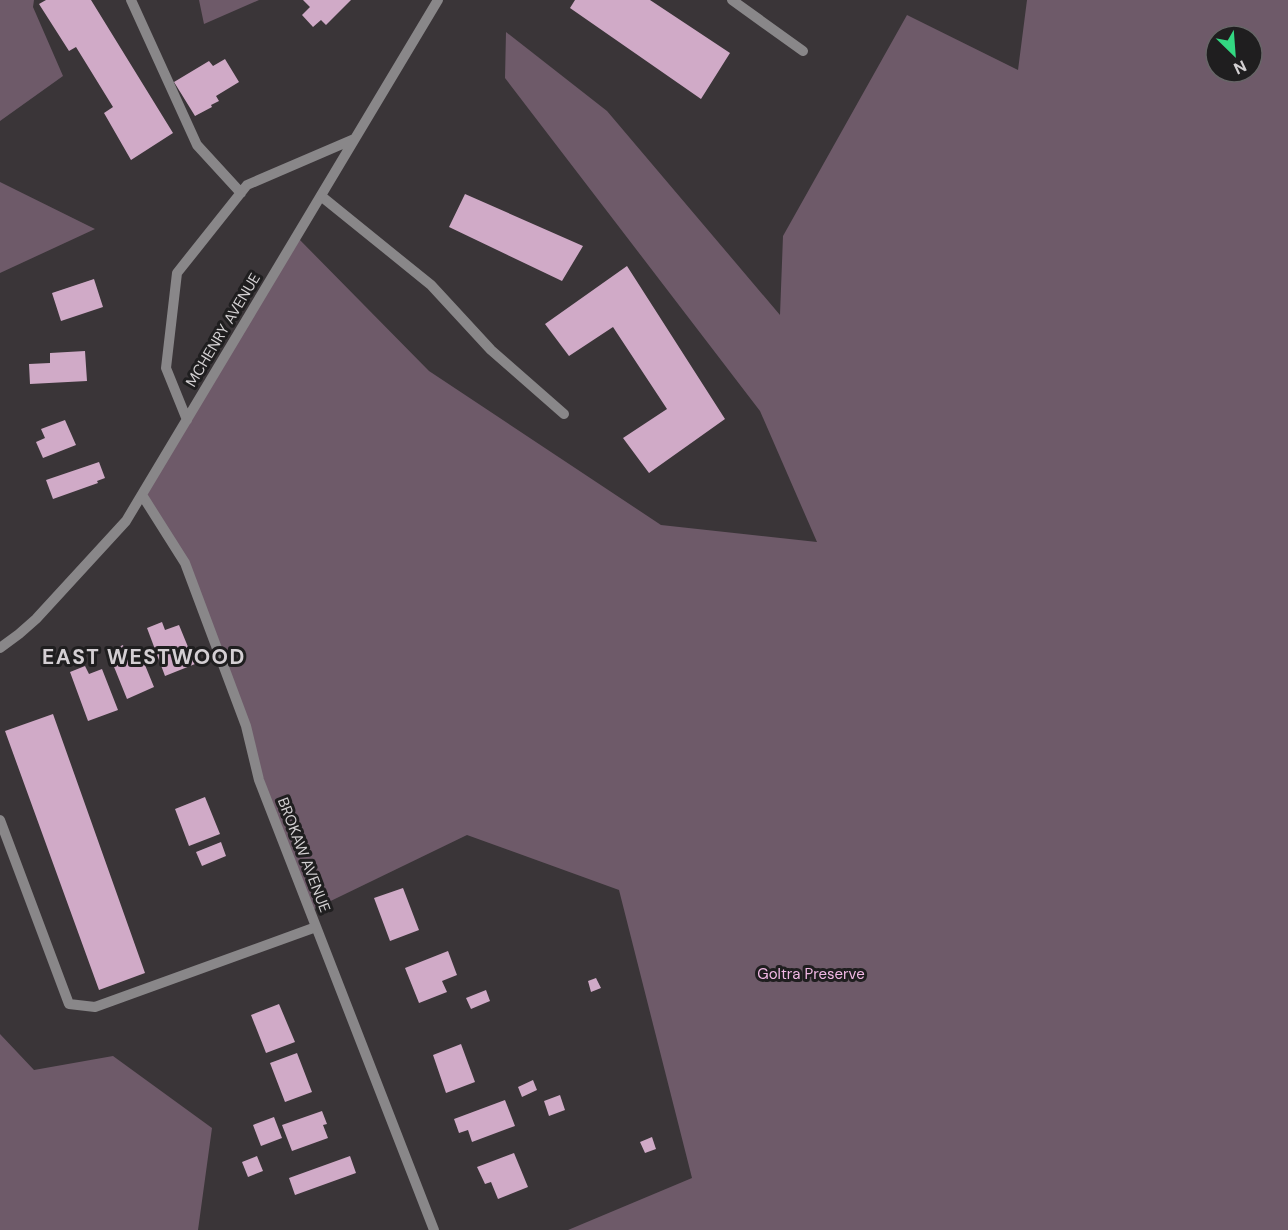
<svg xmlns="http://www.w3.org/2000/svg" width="1288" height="1230" viewBox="0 0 1288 1230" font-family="'DM Sans',sans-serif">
	<rect width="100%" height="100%" fill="#3a3538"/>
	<path fill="#6e5a69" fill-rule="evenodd" d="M0,0H34L33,7L63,76L0,121Z
		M199,0H259L204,24Z
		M1027,0H1288V1230H568L692,1178L619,890L467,835L310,911L185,563L142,495L296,236L429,371L661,525L817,542L760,411L505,78L506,32L607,111L780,315L783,236L907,15L1018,70ZM1216,36H1252V72H1216Z
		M0,182L95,229L0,273Z
		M0,1034L34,1070L113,1056L212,1128L198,1230H0Z"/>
	<path fill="#d0aac7" d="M46,0H91L173,133L131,160L104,113L113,107L76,47L69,51L39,4Z
		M303,0H351L326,25L321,20L313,27L302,15L310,7Z
		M575,0H650L730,53L701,99L570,8Z
		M225,59L239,82L216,96L219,101L211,105L212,107L195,116L174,82L209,61L213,66Z
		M465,194L583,246L562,281L449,227Z
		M627,266L725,419L649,473L623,438L667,409L613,327L569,356L545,324Z
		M94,279L103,307L61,321L52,293Z
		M85,351L87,381L30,384L29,364L50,363V353Z
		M65,420L76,445L43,458L36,442L45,438L41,429Z
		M99,462L105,478L97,481L98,483L53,499L46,480Z
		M162,622L165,630L179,625L195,664L165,676L147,628Z
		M123,645L125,653L138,648L154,687L127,699L108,652Z
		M85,666L89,674L102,669L118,710L88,721L70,672Z
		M53,714L145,973L99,990L5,731Z
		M205,797L220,834L189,846L175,809Z
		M221,842L226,856L202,866L196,852Z
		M403,888L419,930L390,941L374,898Z
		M448,951L457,975L442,981L447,992L419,1003L405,968Z
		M596,978L601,988L591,992L588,981Z
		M486,990L490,1001L471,1009L466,998Z
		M279,1004L295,1042L266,1053L251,1015Z
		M461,1044L475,1082L446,1093L433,1055Z
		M297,1053L312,1092L285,1102L270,1063Z
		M533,1080L537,1090L522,1097L518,1087Z
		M560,1095L565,1110L549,1116L544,1101Z
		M505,1100L515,1126L472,1142L468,1130L459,1133L454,1119Z
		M322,1111L327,1124L323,1125L328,1138L292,1151L282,1125Z
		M274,1117L282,1138L261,1146L253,1125Z
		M652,1137L656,1149L645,1153L640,1142Z
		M514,1153L528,1187L498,1199L491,1182L485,1184L477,1167Z
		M257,1156L263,1171L248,1177L242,1162Z
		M350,1156L356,1173L295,1195L289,1178Z"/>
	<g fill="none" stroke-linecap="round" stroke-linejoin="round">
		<path stroke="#898789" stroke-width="10" d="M131,0L197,145L241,193
			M732,0L803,51
			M321,196L431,285L491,350L564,414
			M187,420L166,368L177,273L247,185L354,139
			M142,495L185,563L246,726L259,780L434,1230
			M0,648L19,634L36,619L126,521L438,0
			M0,820L69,1004L95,1007L316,927"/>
	</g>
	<g text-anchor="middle" stroke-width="6" stroke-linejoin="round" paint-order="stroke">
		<g font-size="15" fill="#d3d0d2" stroke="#1f1e1f">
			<text transform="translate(223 330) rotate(-59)" y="5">MCHENRY AVENUE</text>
			<text transform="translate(304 855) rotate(69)" y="5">BROKAW AVENUE</text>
		</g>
		<g font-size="15" fill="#f1b7e4" stroke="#1f1e1f">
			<text x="811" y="979">Goltra Preserve</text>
		</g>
		<g font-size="21" font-weight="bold" letter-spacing="1.5" fill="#d4cfd3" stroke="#1f1e1f">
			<text x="144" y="664">EAST WESTWOOD</text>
		</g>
	</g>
	<g transform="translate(1234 54) rotate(155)"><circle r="28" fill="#1f1e1f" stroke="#676567" stroke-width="1.5"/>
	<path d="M0-4.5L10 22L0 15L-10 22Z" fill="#33d882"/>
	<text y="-9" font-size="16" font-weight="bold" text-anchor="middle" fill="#d3d0d2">N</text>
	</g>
</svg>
